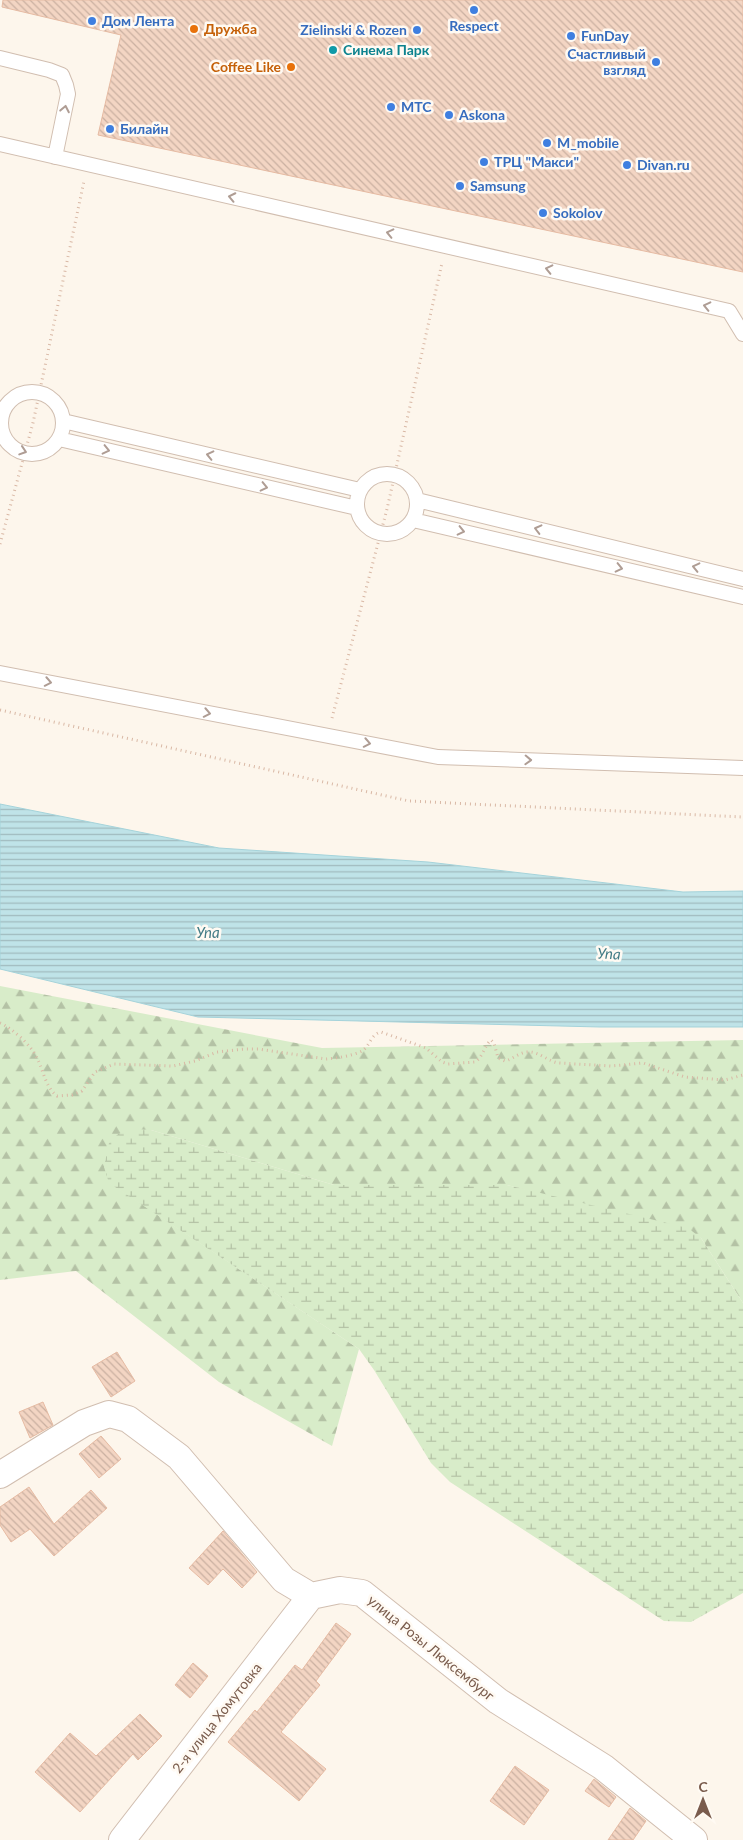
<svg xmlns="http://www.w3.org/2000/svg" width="743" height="1840" viewBox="0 0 743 1840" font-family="Lato,sans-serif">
	<defs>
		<pattern id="forest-firs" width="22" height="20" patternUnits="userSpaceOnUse" patternTransform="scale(1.25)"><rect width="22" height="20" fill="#d8ecc9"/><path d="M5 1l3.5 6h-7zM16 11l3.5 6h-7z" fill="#b4c2a5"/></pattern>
		<pattern id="wetland-marsh" width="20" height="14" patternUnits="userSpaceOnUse" patternTransform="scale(1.25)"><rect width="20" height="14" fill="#d8ecc9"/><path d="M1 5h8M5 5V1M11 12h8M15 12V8" fill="none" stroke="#b4c2a5"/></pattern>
		<pattern id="water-rules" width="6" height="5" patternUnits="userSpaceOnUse" patternTransform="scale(1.25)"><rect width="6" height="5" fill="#bfe3e8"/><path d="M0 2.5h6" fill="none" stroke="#a0bbbe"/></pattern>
		<pattern id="building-back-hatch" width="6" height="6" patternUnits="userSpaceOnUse" patternTransform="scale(1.25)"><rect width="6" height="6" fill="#f3d5c3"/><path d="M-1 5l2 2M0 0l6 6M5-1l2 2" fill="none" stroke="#cab0a1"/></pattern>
	</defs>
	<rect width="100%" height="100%" fill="#fdf6ec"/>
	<path fill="url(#forest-firs)" d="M0,986L322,1048L743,1040V1303L701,1238L507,1185H334L151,1130L110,1183L359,1349L332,1446L219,1382L76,1271L0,1280Z"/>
	<path fill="url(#wetland-marsh)" d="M135,1129L151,1130L334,1185H507L688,1228L701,1238L743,1303V1593L691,1622L664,1621L450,1482L431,1463L374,1370L359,1349L109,1183L104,1167L109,1143L118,1134Z"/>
	<path fill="url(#water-rules)" stroke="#a5d3da" d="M0,804L219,848L428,862L683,892L743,891V1027H600L198,1017L0,969Z"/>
	<path fill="url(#building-back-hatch)" stroke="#e6bba3" d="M3,0H743V272L98,135L121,35L2,7Z
		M117,1352L135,1381L111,1397L92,1367Z
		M43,1402L53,1425L30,1438L19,1412Z
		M101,1436L121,1459L99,1478L79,1454Z
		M29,1487L54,1524L91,1490L107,1508L54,1556L30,1529L11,1542L0,1525V1507Z
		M223,1531L257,1572L242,1588L223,1569L208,1585L189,1568Z
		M336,1623L351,1634L316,1681L320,1685L281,1732L326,1769L299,1801L228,1742L255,1710L257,1712L295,1665L302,1670Z
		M193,1663L208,1676L190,1698L175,1685Z
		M140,1714L162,1736L138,1760L133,1754L80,1812L35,1772L70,1733L96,1756Z
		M515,1766L549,1790L524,1825L490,1801Z
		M594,1779L616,1797L609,1807L585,1791Z
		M630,1808L646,1821L633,1840H608Z"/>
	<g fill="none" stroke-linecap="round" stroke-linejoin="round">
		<defs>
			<path id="lane" d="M0,58L49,70L62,75L66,85L68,94L55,157
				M0,144L729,311L743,334
				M1 423a31 31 0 1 1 62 0a31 31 0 1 1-62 0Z
				M63,421L360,490
				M59,439L357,508
				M357 504a30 30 0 1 1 60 0a30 30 0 1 1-60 0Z
				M417,500L743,579
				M413,520L743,597
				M0,673L438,757L743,768"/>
			<path id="street" d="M0,1475L84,1423L109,1414L128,1419L179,1457L284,1580L311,1596L340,1590L362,1593L498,1701L603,1767L694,1840
				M122,1840L311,1596"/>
		</defs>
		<use href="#lane" stroke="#d1beb0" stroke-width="16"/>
		<use href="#street" stroke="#d1beb0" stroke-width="28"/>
		<path stroke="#d9b8a5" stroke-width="3" stroke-dasharray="1 4" stroke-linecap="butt" d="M0,544L33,423L84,181
			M0,710L409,801L743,817
			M332,718L387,509L442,263
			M0,1023C12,1028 32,1046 37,1058C44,1072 45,1086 57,1096L72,1095L82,1091L95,1072L114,1064L173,1066L195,1061L217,1052L245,1049H258L326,1059C337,1058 352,1056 362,1051C370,1046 371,1034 381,1032L426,1048L442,1062L448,1064L475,1062C483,1057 484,1046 491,1040L494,1043L498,1058L505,1061C513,1059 520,1052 528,1052C538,1051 549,1062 559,1063L611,1066L643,1063L685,1077L725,1080L743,1075"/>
		<use href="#lane" stroke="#fff" stroke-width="14"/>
		<use href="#street" stroke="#fff" stroke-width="26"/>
	</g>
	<defs><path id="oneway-chevron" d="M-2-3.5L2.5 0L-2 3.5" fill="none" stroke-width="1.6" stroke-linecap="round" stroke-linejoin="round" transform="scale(1.25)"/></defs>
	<g stroke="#af9d94">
		<use href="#oneway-chevron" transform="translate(65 109) rotate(-79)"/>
		<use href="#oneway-chevron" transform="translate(232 197) rotate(-168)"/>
		<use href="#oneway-chevron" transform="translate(390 233) rotate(-167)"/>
		<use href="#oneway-chevron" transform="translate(549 269) rotate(-167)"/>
		<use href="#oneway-chevron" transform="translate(707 306) rotate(-167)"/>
		<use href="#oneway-chevron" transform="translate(106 450) rotate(13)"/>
		<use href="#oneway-chevron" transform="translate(23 451) rotate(18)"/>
		<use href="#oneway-chevron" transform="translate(210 455) rotate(-167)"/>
		<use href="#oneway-chevron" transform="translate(264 487) rotate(13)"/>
		<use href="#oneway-chevron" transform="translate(538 529) rotate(-166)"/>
		<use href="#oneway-chevron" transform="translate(461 531) rotate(13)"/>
		<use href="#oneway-chevron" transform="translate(696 567) rotate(-167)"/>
		<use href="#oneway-chevron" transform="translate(619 568) rotate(13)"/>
		<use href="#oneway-chevron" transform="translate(48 682) rotate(11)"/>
		<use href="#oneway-chevron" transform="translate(207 713) rotate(11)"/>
		<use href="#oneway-chevron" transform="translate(367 743) rotate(11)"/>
		<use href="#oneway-chevron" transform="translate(528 760) rotate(2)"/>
	</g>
	<g fill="#3f7fe0" stroke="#fffaf3" stroke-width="2">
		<circle cx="474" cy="10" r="5"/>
		<circle cx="92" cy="21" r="5"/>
		<circle cx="417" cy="30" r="5"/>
		<circle cx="571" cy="36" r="5"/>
		<circle cx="656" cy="62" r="5"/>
		<circle cx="391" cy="107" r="5"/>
		<circle cx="449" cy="115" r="5"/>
		<circle cx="110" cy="129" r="5"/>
		<circle cx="547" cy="143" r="5"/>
		<circle cx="484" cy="162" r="5"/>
		<circle cx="627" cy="165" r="5"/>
		<circle cx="460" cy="186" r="5"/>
		<circle cx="543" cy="213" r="5"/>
	</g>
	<g fill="#e8710a" stroke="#fffaf3" stroke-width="2">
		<circle cx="194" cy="29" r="5"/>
		<circle cx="291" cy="67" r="5"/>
	</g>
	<circle fill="#0f9aa8" stroke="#fffaf3" stroke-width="2" cx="333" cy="50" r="5"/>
	<g text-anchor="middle" stroke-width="5" stroke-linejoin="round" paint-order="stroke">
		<g font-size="14" font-weight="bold" fill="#366cbe" stroke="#fffaf3" text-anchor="start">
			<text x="102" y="26">Дом Лента</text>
			<text x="474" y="31" text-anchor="middle">Respect</text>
			<text x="407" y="35" text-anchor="end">Zielinski &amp; Rozen</text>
			<text x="581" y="41">FunDay</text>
			<text x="646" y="59" text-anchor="end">Счастливый<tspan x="646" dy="16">взгляд</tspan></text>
			<text x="401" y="112">МТС</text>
			<text x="459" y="120">Askona</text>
			<text x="120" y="134">Билайн</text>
			<text x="557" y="148">M_mobile</text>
			<text x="494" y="167">ТРЦ "Макси"</text>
			<text x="637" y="170">Divan.ru</text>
			<text x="470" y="191">Samsung</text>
			<text x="553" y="218">Sokolov</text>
		</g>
		<g font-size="14" font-weight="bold" fill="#c56008" stroke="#fffaf3" text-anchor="start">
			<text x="204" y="34">Дружба</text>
			<text x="281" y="72" text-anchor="end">Coffee Like</text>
		</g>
		<g font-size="14" font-weight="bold" fill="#0d838f" stroke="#fffaf3" text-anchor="start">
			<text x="343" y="55">Синема Парк</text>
		</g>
		<g font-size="14" fill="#7a5c4d" stroke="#fffaf3">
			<text transform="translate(431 1648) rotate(39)" y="5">улица Розы Люксембург</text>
			<text transform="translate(217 1718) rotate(-52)" y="5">2-я улица Хомутовка</text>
		</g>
		<g font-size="15" font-style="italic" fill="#437c86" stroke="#fffaf3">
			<text x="208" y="938">Упа</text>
			<text transform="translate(609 954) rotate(3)" y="5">Упа</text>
		</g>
	</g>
	<g transform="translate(703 1800)" stroke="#fffaf3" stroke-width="4" paint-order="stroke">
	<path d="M0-4L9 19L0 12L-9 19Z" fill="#7a5c4d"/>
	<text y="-8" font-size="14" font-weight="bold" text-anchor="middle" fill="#7a5c4d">С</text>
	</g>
</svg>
